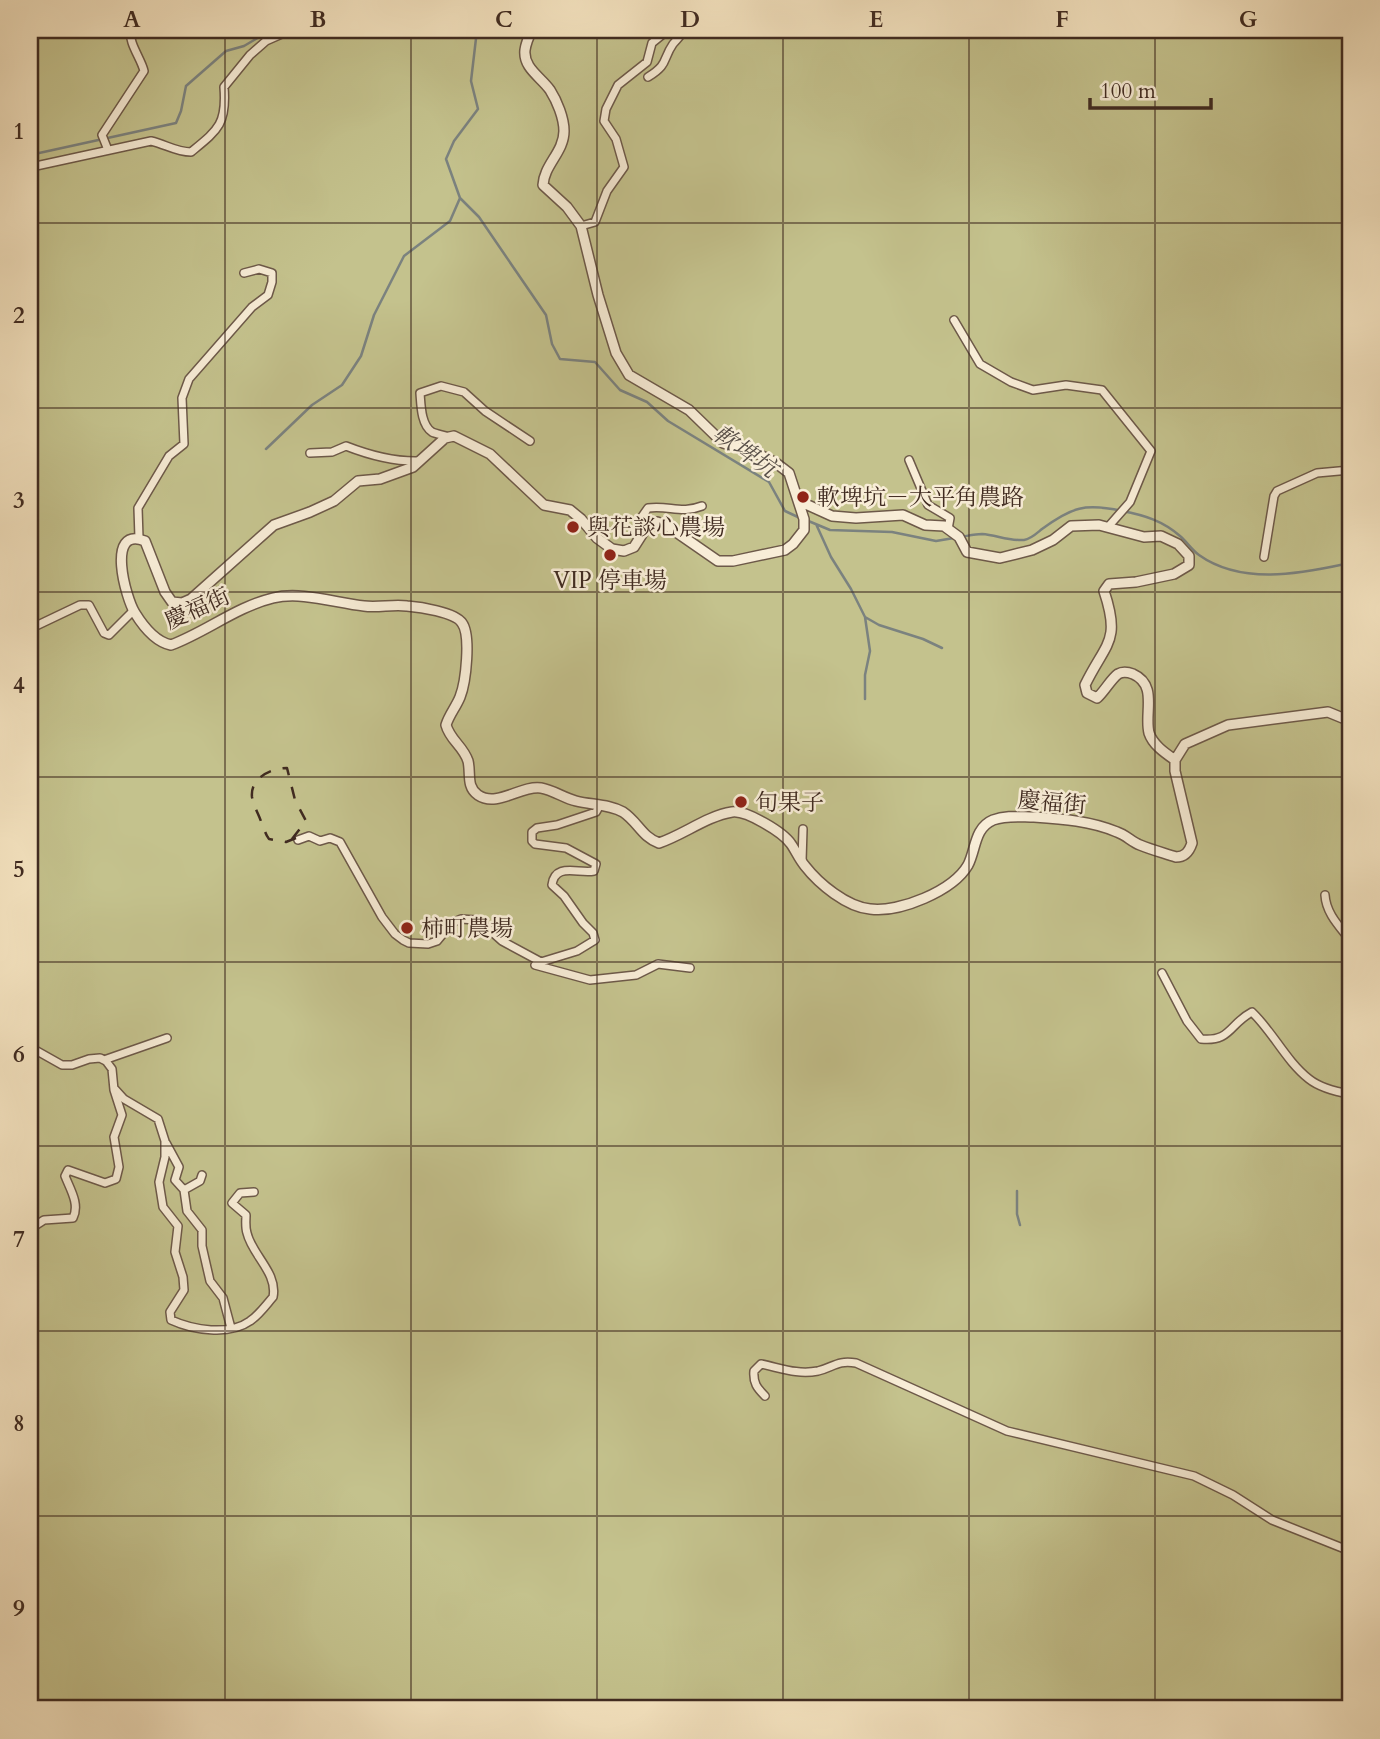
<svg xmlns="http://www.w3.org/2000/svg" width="1380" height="1739" viewBox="0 0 1380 1739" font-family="Cardo,'Noto Serif TC',serif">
	<rect width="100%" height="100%" fill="#f5e4c1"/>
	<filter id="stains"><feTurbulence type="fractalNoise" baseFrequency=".00286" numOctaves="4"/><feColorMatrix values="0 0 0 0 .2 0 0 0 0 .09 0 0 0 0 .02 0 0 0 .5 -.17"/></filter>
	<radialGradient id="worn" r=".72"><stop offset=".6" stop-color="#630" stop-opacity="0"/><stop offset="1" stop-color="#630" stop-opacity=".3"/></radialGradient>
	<path fill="#c4c28d" stroke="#827657" stroke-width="2" d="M30,30H1350V1709H30Z"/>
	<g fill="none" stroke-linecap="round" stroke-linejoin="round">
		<path stroke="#7b827f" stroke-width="2.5" d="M477,30L471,81L478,109L454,141L446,159L460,198L479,217L546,315L552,344L560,359L595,362L620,390L647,402L668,421L769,482L785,511L800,518
			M30,155L176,123L181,111L186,86L226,51L244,46L271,30
			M266,449L312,405L342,385L361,356L374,315L404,256L450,221L460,198
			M806,520L830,530L892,532L936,541L954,538
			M816,524L831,557L851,589L865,617L879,625L923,639L942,648
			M960,537C967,536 975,534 982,534C996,535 1009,541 1024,540C1031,539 1037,533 1042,529C1072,507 1085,503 1122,511C1144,515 1163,521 1180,536C1187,542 1192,550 1199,555C1241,585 1299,574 1345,564L1350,567
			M865,699V675L870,651L865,617
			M1017,1191V1214L1020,1225"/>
		<defs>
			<path id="minor" d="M648,77C669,64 662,60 673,44C677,39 681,36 684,30
				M108,150L102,135L144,71C141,58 128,43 131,30
				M30,169L36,166L151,141C165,144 176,152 191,152C218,130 227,124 224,87L250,55L266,41L291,30
				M581,226L595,222L607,191L624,167L616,139L604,121L606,109L618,85L647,62L652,43L668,30
				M954,320L980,364L1011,382L1033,390L1066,385L1102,390L1151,451L1130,502L1108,527
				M448,437C443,435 436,434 432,432C421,425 421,405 420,393L441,386L464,392L485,411L530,441
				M310,453L332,452L346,446C369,455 395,462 420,461
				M909,460L928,505L950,518L948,529
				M643,532L641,518L648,508C668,505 682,514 702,506
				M139,538L138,508L169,456L184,444L182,398L189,379L252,307L268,295L272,282V273L259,269L244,273
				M1264,557L1274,496L1277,491L1317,473L1350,470
				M30,622L38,625L80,605H89L104,633L109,635L133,611
				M298,840L309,836L320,841L330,838L340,842L382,917L395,934L403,940L409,943L428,944L437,941L452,923L461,919L476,920L483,924L502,941L541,962L577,951L595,940L593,933L583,923L564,896L552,885C555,862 578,874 594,871L596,864L566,848L535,844L532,841V832L537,828L557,825L596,812L600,805
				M802,861L803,829
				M1325,895C1326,913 1339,926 1350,940
				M535,965L590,980L636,975L658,964L690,968
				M1162,973L1187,1021L1201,1039C1231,1042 1229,1024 1252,1012C1273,1032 1286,1061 1309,1079C1319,1087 1338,1092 1350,1094
				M30,1047L62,1065H72L89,1059L100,1058L106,1061L112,1069L114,1090L122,1115L114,1137L119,1167L116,1179L105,1183L68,1170L65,1176C70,1189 80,1204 73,1218L44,1220L30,1229
				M104,1060L167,1038
				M114,1088L124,1099L158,1119L165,1141V1157L159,1182L163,1207L178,1226L175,1252L183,1277L184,1290L170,1312L171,1320C193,1330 229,1336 250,1321C259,1315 266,1305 273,1297C278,1273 252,1255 247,1233C245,1227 246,1220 246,1215L232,1203L240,1193L254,1192
				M166,1143L179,1167L175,1180L184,1190
				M202,1175L200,1181L184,1190L187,1211L202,1230V1246L210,1281L223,1298L231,1328
				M765,1396C757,1388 753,1383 754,1371L761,1364C781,1368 797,1375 818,1371C834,1367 837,1360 856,1363L1007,1431L1194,1476L1233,1495L1272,1520L1350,1551"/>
			<path id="tertiary" d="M532,30C529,36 526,43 525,50C523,68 541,77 550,90C557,101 564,118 564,131C564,152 544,165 543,185L567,207L581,226L598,295L616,353L629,375L689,410L723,443L756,453L776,463L789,473L804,519V530L793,544L785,550L733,561H718L666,525L657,522L648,525L634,547L624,551L612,549L597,538L581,519L570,510L544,505L490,454L454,436L445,438L413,467L380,479L358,481L334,501L310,512L274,525L191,599L182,603L172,602L165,592L145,541C105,525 126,599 135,613C143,626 156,642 171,645C206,632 236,607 273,598C301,591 336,603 364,606C378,608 393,604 407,606C419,607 455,612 462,623C471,635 466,682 460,697C456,707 449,715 446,725C450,740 463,746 468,761C471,773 466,787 478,795C497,808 521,785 541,788C553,790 564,798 576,801C592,805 609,804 623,812C638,822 642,837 659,843C683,835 707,816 732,812C746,810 783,832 791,844C796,851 799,859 805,866C819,884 847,907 870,909C899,913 953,891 968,865C976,850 974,828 993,820C1006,815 1021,817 1034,817C1063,819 1091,821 1117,832C1126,835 1132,842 1140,845C1152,850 1164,853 1176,857C1185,857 1189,852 1192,843L1175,771V760L1185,744L1228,725L1328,712L1350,721
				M799,501L832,516L856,518L903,515L925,525L944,526L959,537L967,552L1000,558L1032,550L1053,540L1071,526L1099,525L1144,537L1161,536L1178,544L1189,556V565L1174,574L1136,582L1109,584L1104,591C1121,642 1106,642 1085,685L1087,693L1097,698C1104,692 1111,679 1118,674C1123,671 1128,672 1133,674C1158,685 1144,713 1149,733C1153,745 1165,753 1175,760"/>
		</defs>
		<use href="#minor" stroke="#6d5949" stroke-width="10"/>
		<use href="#tertiary" stroke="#6d5949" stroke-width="12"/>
		<use href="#minor" stroke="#f8edd7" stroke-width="7"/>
		<use href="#tertiary" stroke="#f8edd7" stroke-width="9"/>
		<path stroke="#402b21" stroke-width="2.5" stroke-dasharray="12 12" stroke-linecap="butt" d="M292,839L306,821L295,800L287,768C271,768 250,778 252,797C254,807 259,815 262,824C265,830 265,834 269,839L286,842L296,838"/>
	</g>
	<path fill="none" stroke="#402b21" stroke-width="2" stroke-opacity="0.55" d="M225,30V1709M411,30V1709M597,30V1709M783,30V1709M969,30V1709M1155,30V1709M30,223H1350M30,408H1350M30,592H1350M30,777H1350M30,962H1350M30,1146H1350M30,1331H1350M30,1516H1350"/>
	<g fill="#8f2418" stroke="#f8edd7" stroke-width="2.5">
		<circle cx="803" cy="497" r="7"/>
		<circle cx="573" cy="527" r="7"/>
		<circle cx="610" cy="555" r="7"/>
		<circle cx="741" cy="802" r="7"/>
		<circle cx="407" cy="928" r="7"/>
	</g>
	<g text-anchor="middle" stroke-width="5" stroke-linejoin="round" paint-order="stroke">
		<g font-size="23" fill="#402b21" stroke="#f8edd7" text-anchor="start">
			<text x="817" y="505">軟埤坑－大平角農路</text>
			<text x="587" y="535">與花談心農場</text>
			<text x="610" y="588" text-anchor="middle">VIP 停車場</text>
			<text x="755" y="810">旬果子</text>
			<text x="421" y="936">柿町農場</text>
		</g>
		<g font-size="23" fill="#402b21" stroke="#f8edd7">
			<text transform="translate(197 608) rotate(-24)" y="8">慶福街</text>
			<text transform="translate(1052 802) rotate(5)" y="8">慶福街</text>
		</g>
		<g font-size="24" font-style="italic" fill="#584f48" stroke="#f8edd7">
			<text transform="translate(745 451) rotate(35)" y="8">軟埤坑</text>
		</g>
	</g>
	<rect width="1380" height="1739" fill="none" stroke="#f5e4c1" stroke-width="77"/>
	<path d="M1090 98v10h121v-10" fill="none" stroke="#402b21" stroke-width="3.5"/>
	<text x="1100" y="98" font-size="21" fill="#402b21" stroke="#f8edd7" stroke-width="5" paint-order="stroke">100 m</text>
	<rect x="38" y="38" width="1304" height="1662" fill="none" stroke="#402b21" stroke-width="2.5"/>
	<g font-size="23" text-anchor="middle" font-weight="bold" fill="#402b21">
		<text x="132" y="27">A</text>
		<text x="318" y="27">B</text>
		<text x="504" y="27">C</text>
		<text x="690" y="27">D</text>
		<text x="876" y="27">E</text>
		<text x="1062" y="27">F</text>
		<text x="1248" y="27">G</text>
		<text x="19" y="139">1</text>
		<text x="19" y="323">2</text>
		<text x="19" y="508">3</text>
		<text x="19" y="693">4</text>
		<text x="19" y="877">5</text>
		<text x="19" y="1062">6</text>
		<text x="19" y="1247">7</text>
		<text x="19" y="1431">8</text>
		<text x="19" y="1616">9</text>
	</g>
	<rect width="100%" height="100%" filter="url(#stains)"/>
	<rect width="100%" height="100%" fill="url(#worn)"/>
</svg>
